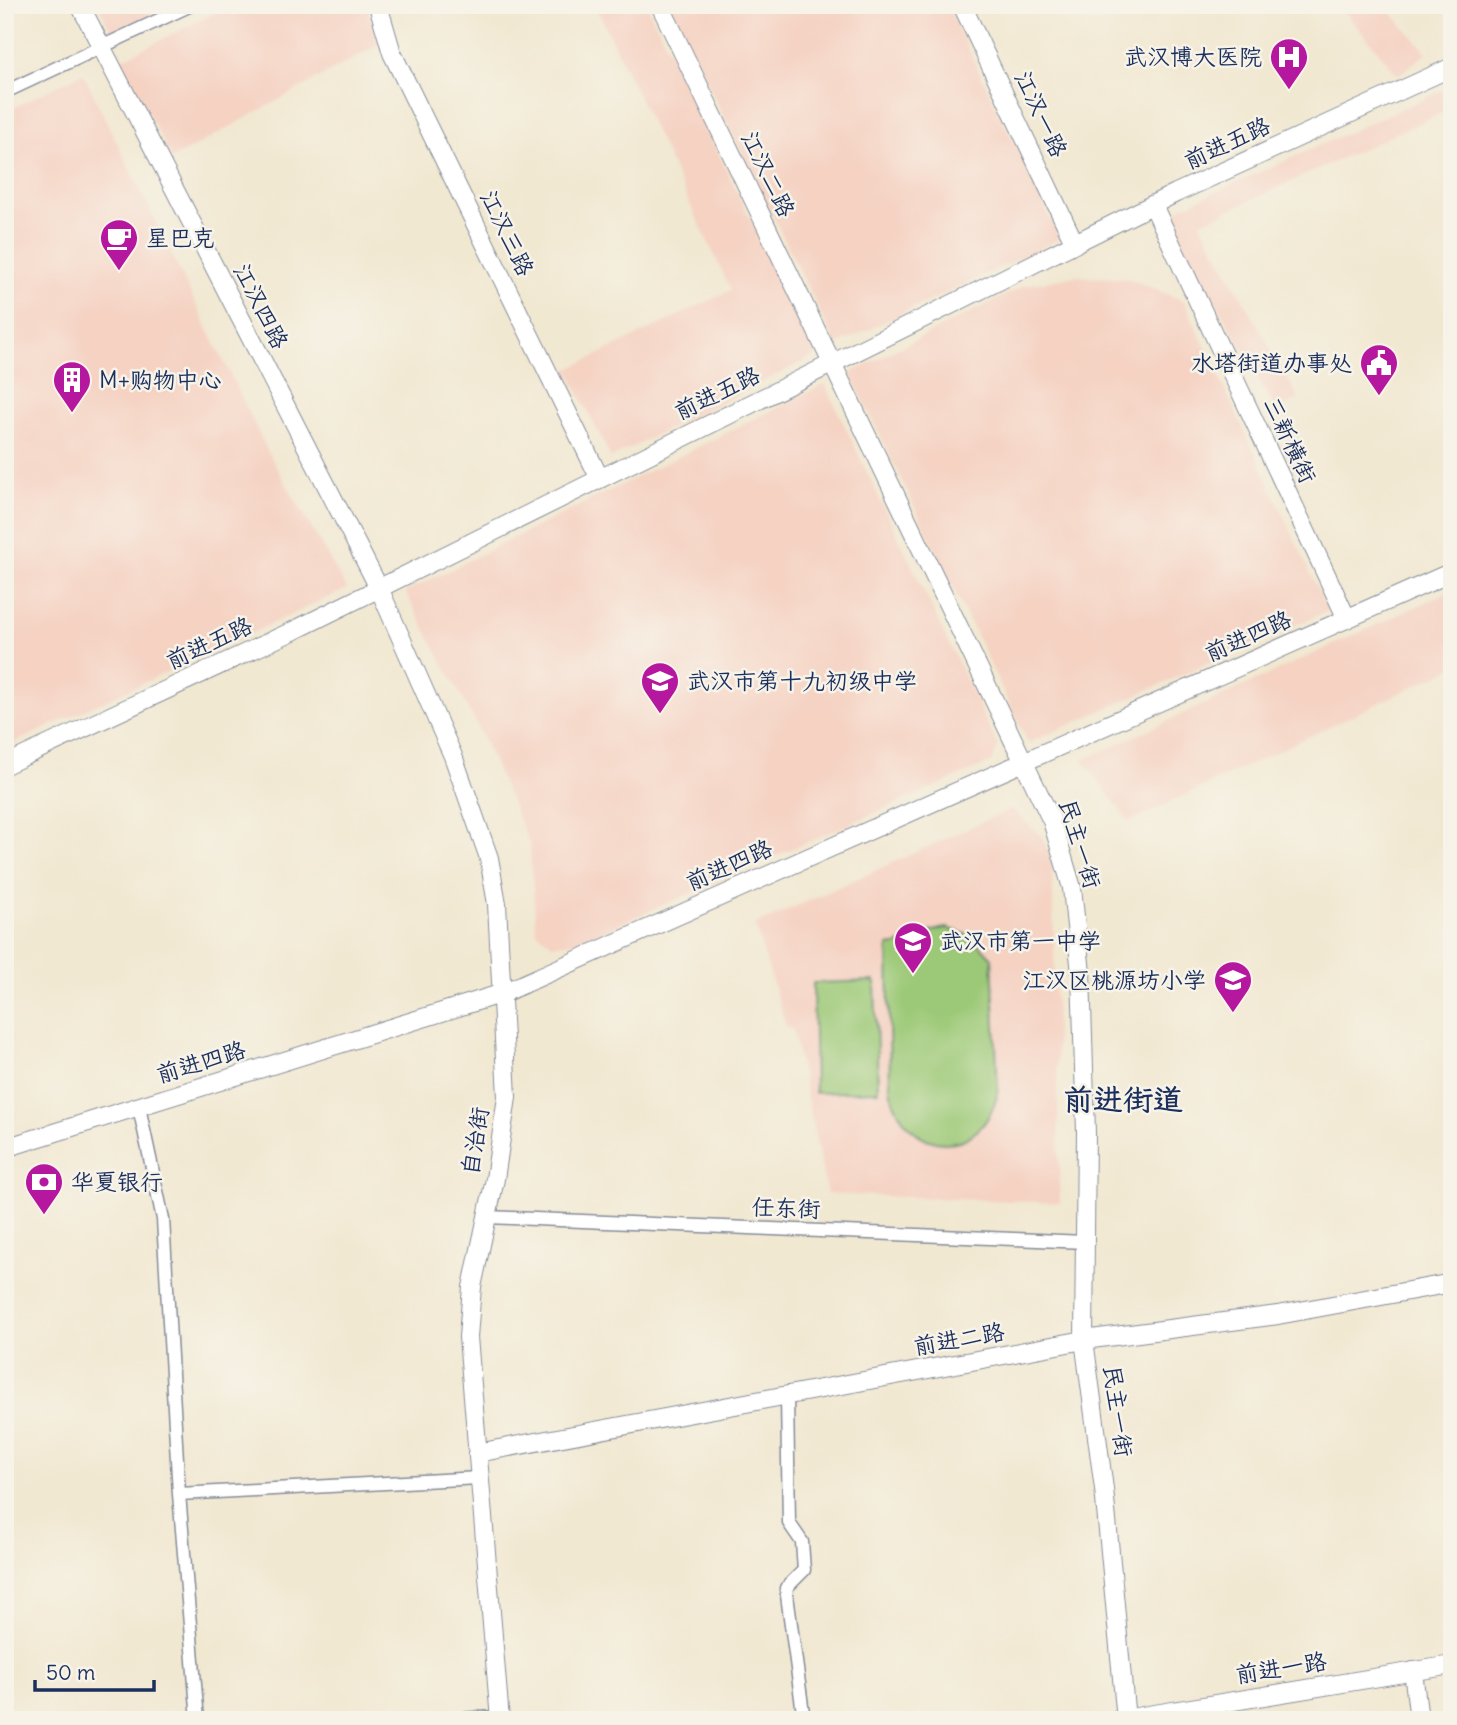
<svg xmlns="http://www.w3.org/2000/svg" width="1457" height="1725" viewBox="0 0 1457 1725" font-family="Delius,'LXGW WenKai TC',sans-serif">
	<rect width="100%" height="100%" fill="#f7f3e8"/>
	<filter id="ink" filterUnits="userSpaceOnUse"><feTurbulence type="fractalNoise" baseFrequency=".0143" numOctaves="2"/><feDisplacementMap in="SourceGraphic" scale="14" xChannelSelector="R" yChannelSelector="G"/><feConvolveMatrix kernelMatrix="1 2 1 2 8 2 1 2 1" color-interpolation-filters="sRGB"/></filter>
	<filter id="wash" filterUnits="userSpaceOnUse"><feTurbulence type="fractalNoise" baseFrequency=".00686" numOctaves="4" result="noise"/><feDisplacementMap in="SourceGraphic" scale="28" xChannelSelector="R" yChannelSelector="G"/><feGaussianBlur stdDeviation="1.57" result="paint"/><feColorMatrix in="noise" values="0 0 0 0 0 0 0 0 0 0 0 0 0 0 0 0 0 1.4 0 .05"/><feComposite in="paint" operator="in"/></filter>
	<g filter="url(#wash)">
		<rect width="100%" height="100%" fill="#f1e8d1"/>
		<path fill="#f5d2c2" d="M98,5H173L112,33Z
			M231,5H367L378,45L172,159L120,60Z
			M595,5H647L816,355L611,458L567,370L731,290Z
			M669,5H947L1060,239L836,345Z
			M1339,5H1399L1391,12L1427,53L1398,75Z
			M83,73L270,456L347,589L5,747V112Z
			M1452,86V108L1200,223L1299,399L1276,410L1167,214Z
			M1076,276L1129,279L1184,301L1328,611L1028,743L850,373L1025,285Z
			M825,384L998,746L992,762L578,942L552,944L536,931L530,845L477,725L405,592Z
			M1452,590V668L1129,822L1083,760Z
			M1011,809L1042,837L1052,860L1060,1203L827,1194L793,1030L786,1026L755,925Z"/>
		<path fill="#9cc977" stroke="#5c7c6a" stroke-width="2" d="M947,928L971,936L992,958L998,1091C983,1163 906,1158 890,1090L888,946C913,944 922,931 947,928Z
			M875,981L878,1091L815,1093L813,983Z"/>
	</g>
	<g filter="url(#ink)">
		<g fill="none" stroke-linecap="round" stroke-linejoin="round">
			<defs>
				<path id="street" d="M5,92L191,5
					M139,1107L163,1219L179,1494L198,1720
					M486,1217L1085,1242
					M787,1396L789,1523L802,1542L804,1570L786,1588L804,1720
					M179,1494L479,1478
					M432,1720L500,1717"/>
				<path id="secondary" d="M80,5L379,588L453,756L489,858L497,904L507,1097L495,1179L472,1287L468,1337L500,1720
					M378,5L392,53L600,479
					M660,5L1052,821L1072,888L1081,973L1086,1132L1084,1340L1104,1489L1126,1720
					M962,5L1075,244
					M1153,205L1347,619
					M5,765L295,630L1176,193L1452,67
					M5,1148L503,993L1452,572
					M477,1453L1084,1340L1278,1315L1452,1283
					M1413,1671L1419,1720
					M1118,1720L1452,1665"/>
			</defs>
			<use href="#street" stroke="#868c98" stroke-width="15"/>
			<use href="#secondary" stroke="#868c98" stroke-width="20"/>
			<use href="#street" stroke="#fff" stroke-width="12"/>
			<use href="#secondary" stroke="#fff" stroke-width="18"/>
		</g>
	</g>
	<defs>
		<symbol id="hospital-pin" viewBox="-11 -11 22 30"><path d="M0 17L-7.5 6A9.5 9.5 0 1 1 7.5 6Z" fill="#b5179e" stroke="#f7f3e8"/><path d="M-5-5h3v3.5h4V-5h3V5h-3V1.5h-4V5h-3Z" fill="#fff"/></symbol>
		<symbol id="cafe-pin" viewBox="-11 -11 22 30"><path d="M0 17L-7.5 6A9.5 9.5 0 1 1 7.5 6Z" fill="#b5179e" stroke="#f7f3e8"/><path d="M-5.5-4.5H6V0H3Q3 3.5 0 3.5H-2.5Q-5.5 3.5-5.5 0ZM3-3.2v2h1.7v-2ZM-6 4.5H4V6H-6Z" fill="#fff"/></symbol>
		<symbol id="civic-pin" viewBox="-11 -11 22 30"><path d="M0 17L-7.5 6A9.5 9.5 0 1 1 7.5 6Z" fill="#b5179e" stroke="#f7f3e8"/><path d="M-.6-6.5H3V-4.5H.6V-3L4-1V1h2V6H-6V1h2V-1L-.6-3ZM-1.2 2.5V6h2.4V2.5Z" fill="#fff"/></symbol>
		<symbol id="building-pin" viewBox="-11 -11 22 30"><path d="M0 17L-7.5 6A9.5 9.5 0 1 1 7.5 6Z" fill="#b5179e" stroke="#f7f3e8"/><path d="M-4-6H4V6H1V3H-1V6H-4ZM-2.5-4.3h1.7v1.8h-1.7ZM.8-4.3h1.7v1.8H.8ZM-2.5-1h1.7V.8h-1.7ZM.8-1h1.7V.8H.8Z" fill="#fff"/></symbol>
		<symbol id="school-pin" viewBox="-11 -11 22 30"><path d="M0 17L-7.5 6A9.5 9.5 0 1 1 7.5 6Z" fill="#b5179e" stroke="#f7f3e8"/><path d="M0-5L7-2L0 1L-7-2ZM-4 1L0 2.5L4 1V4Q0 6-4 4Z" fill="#fff"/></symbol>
		<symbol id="bank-pin" viewBox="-11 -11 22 30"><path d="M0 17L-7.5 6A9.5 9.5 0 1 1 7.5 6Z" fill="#b5179e" stroke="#f7f3e8"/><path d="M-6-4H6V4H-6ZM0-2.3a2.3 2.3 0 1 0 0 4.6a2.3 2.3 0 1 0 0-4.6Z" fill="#fff"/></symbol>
	</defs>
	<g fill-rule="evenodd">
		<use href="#hospital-pin" x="1267" y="35" width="44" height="60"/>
		<use href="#cafe-pin" x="97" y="216" width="44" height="60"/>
		<use href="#civic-pin" x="1357" y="341" width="44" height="60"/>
		<use href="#building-pin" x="50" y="358" width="44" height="60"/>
		<use href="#school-pin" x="638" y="659" width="44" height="60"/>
		<use href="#school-pin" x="891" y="919" width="44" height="60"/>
		<use href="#school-pin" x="1211" y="958" width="44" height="60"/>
		<use href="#bank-pin" x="22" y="1160" width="44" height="60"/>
	</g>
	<g text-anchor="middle" stroke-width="5" stroke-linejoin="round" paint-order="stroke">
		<g font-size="23" fill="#1b2f5e" stroke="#f7f3e8" text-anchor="start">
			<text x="1262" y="65" text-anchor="end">武汉博大医院</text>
			<text x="146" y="246">星巴克</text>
			<text x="1352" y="371" text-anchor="end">水塔街道办事处</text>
			<text x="99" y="388">M+购物中心</text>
			<text x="687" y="689">武汉市第十九初级中学</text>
			<text x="940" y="949">武汉市第一中学</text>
			<text x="1206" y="988" text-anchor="end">江汉区桃源坊小学</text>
			<text x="71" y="1190">华夏银行</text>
		</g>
		<g font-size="23" fill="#1b2f5e" stroke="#f7f3e8">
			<text transform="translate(1041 114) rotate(65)" y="8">江汉一路</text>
			<text transform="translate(1227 143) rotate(-25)" y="8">前进五路</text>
			<text transform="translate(768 174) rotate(64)" y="8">江汉二路</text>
			<text transform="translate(507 233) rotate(64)" y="8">江汉三路</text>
			<text transform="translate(261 306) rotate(63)" y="8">江汉四路</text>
			<text transform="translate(717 393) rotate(-26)" y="8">前进五路</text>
			<text transform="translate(1290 440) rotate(65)" y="8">三新横街</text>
			<text transform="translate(1248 636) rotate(-24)" y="8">前进四路</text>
			<text transform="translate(209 643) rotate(-25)" y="8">前进五路</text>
			<text transform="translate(1080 844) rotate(73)" y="8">民主一街</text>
			<text transform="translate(729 865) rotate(-24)" y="8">前进四路</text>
			<text transform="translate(201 1062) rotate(-17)" y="8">前进四路</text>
			<text transform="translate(475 1141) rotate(-81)" y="8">自治街</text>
			<text transform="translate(786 1208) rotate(2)" y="8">任东街</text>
			<text transform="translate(959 1339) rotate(-10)" y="8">前进二路</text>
			<text transform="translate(1118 1411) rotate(82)" y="8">民主一街</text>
			<text transform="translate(1281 1668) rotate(-9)" y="8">前进一路</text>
		</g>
		<g font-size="30" font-weight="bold" fill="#1b2f5e" stroke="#f7f3e8">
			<text x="1123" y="1110">前进街道</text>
		</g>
	</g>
	<rect width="1457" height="1725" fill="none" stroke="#f7f3e8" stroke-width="28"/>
	<path d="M35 1680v10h119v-10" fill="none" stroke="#1b2f5e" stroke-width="3.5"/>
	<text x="46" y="1680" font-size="21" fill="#1b2f5e" stroke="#f7f3e8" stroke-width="5" paint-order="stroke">50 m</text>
</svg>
